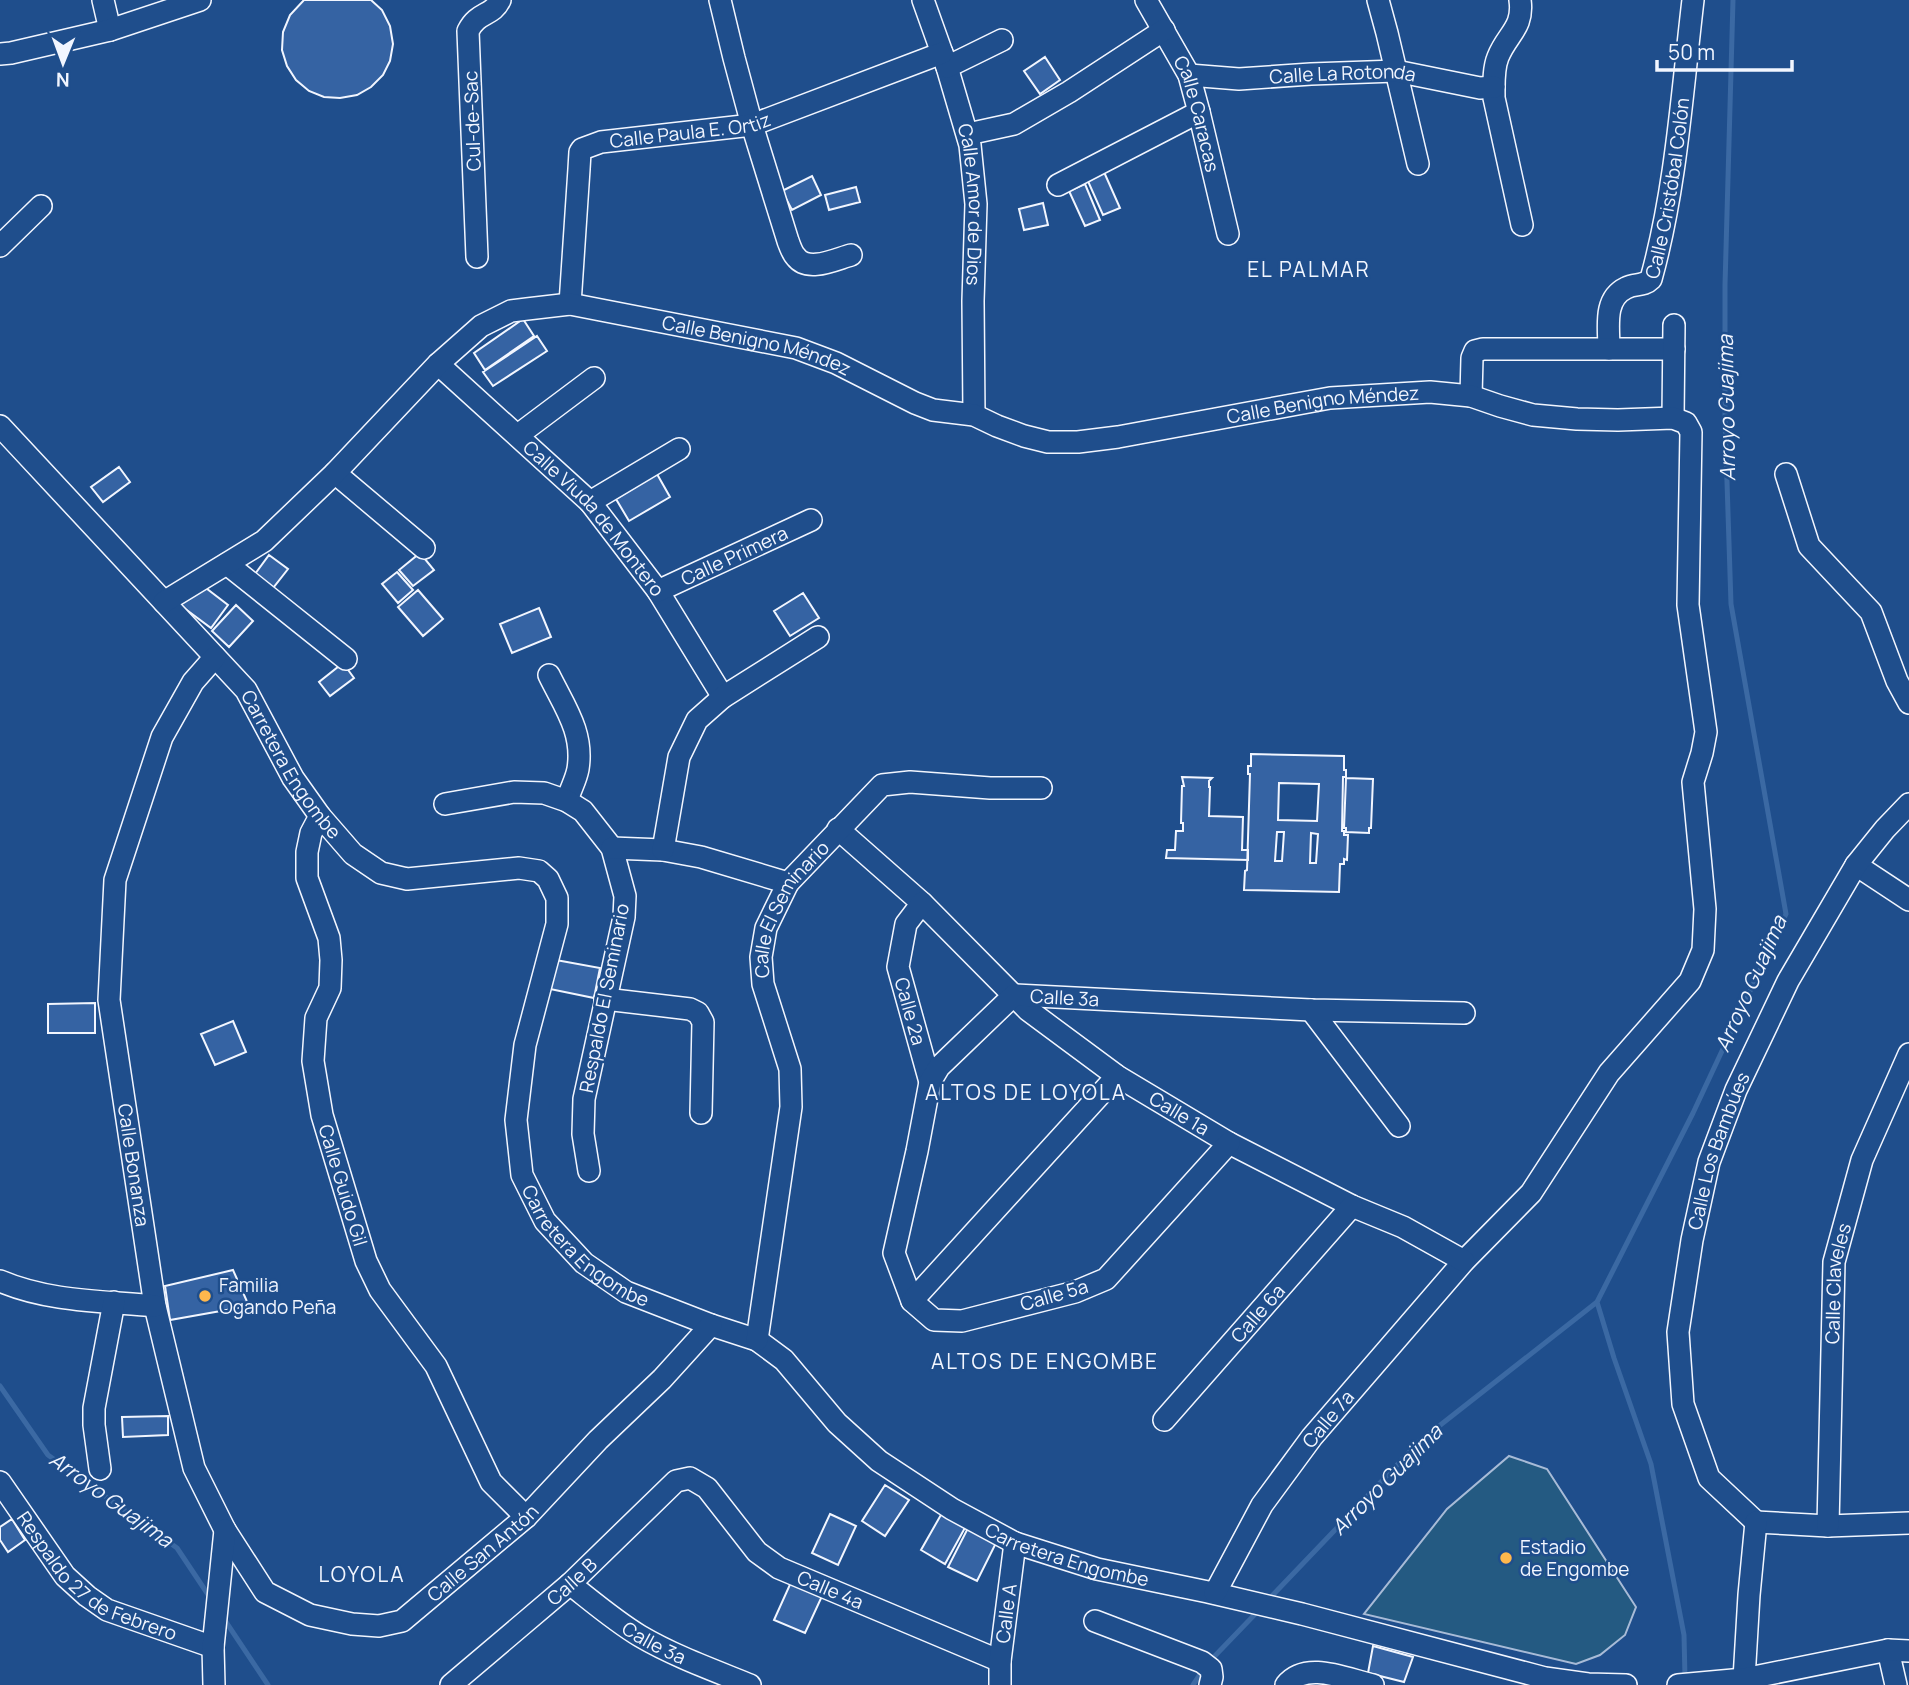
<svg xmlns="http://www.w3.org/2000/svg" width="1909" height="1685" viewBox="0 0 1909 1685" font-family="Manrope,sans-serif">
	<rect width="100%" height="100%" fill="#1f4e8c"/>
	<path fill="#245a82" stroke="#a8bbd7" stroke-width="2" d="M1509,1456L1547,1469L1636,1607L1625,1635L1600,1655L1576,1664L1364,1614L1447,1509Z"/>
	<g fill="none" stroke-linecap="round" stroke-linejoin="round">
		<path stroke="#3b69a3" stroke-width="5" d="M1597,1302L1614,1358L1651,1464L1684,1635L1685,1678
			M0,1386L48,1455L177,1548L211,1599
			M1269,1599L1420,1441L1597,1302L1693,1113L1786,914L1731,604L1725,421V285L1733,0
			M222,1616L268,1685
			M1209,1662L1260,1609
			M1193,1685L1203,1670"/>
	</g>
	<path fill="#3563a3" stroke="#f2f6ff" stroke-width="2" fill-rule="evenodd" d="M304,0H371L382,10L390,26L393,44L390,61L383,75L371,87L357,95L340,98L324,97L309,91L296,80L287,66L282,50L283,32L290,15Z
		M1045,57L1060,80L1040,94L1024,71Z
		M1104,172L1120,208L1103,215L1087,179Z
		M812,176L821,195L792,210L782,191Z
		M1085,184L1100,220L1085,226L1069,191Z
		M856,187L860,202L829,210L825,195Z
		M1043,203L1048,225L1024,230L1019,209Z
		M523,319L534,336L485,370L474,353Z
		M537,336L547,351L493,386L483,372Z
		M119,467L130,482L103,502L91,487Z
		M657,474L670,497L629,521L616,499Z
		M420,553L434,570L413,586L399,570Z
		M269,555L288,569L273,588L255,574Z
		M397,572L413,590L398,603L382,584Z
		M198,582L228,605L211,628L180,605Z
		M418,590L443,619L423,636L398,607Z
		M803,593L819,618L790,636L774,611Z
		M236,605L253,621L229,647L212,631Z
		M539,608L551,637L512,653L500,624Z
		M343,663L354,678L330,696L319,682Z
		M1251,754L1344,756V770H1346V777H1343L1342,831H1344V835H1348L1347,860L1344,859V864H1340L1339,892L1244,890L1245,871L1247,870L1250,774H1248V766H1251ZM1279,783L1319,784L1317,821L1278,820ZM1277,832H1284L1282,861H1275ZM1311,833L1318,834L1316,863H1310Z
		M1182,777L1212,778L1209,781V787H1210L1209,816L1243,817L1242,850H1248V860L1166,858L1167,850H1175L1176,831H1183V823H1181L1182,786H1184Z
		M1346,778L1373,779L1371,828H1369V833L1346,832V828H1344Z
		M556,960L600,968L594,998L550,989Z
		M95,1003V1033H48V1004Z
		M233,1021L246,1052L215,1065L201,1034Z
		M233,1270L249,1306L170,1320L165,1286Z
		M168,1416V1435L123,1437L122,1417Z
		M885,1485L909,1500L885,1536L862,1521Z
		M942,1513L966,1526L945,1564L921,1550Z
		M830,1514L856,1526L838,1565L812,1553Z
		M12,1519L25,1540L8,1552L0,1540V1527Z
		M968,1528L996,1543L977,1581L948,1567Z
		M792,1580L823,1594L805,1633L774,1620Z
		M1373,1646L1413,1657L1404,1682L1368,1673Z"/>
	<g fill="none" stroke-linecap="round" stroke-linejoin="round">
		<defs>
			<g id="minor">
				<path d="M103,0L110,30"/>
				<path d="M720,0L734,58L752,125L788,241C790,246 792,253 796,257C808,273 836,259 851,255"/>
				<path id="s1" d="M923,0L947,67L970,145L976,204L973,301L974,415"/>
				<path id="s2" d="M1146,0L1189,75L1199,112L1228,234"/>
				<path d="M1378,0L1387,33L1418,164"/>
				<path d="M1520,0C1524,28 1507,34 1498,57C1493,69 1494,86 1494,98L1522,225"/>
				<path d="M0,54L11,53L110,30L200,0"/>
				<path d="M947,67L1002,40"/>
				<path id="s3" d="M1189,75L1239,79L1311,74L1396,71L1480,88L1494,87"/>
				<path d="M968,134L1014,124L1069,92L1164,30"/>
				<path d="M1058,185L1199,112"/>
				<path d="M0,246L41,206"/>
				<path d="M477,257L468,31C478,11 492,17 500,0"/>
				<path id="s4" d="M570,304L579,169L580,152L582,149L601,142L752,125L942,53"/>
				<path id="s5" d="M1609,349C1609,328 1603,299 1626,288C1635,283 1643,287 1651,279C1676,189 1682,93 1693,0"/>
				<path id="s6" d="M438,364L590,502L658,591L723,697"/>
				<path d="M1471,396L1472,358L1475,351L1483,349H1674"/>
				<path d="M1673,418L1674,325"/>
				<path id="s7" d="M0,426L246,690L293,778L320,816L353,854L381,873L407,879L519,868L539,871L548,879L557,898V924L525,1045L516,1120L522,1175L545,1221L584,1263L626,1292L711,1325L757,1340L784,1360L837,1423L879,1461L952,1509L1015,1543L1097,1569L1208,1592L1302,1614L1545,1678L1588,1684L1626,1685"/>
				<path d="M518,435L594,378"/>
				<path d="M335,473L424,548"/>
				<path d="M1786,474L1809,546L1871,612L1897,681L1909,703"/>
				<path d="M590,502L679,449"/>
				<path d="M227,564L346,659"/>
				<path id="s8" d="M658,591L811,520"/>
				<path id="s9" d="M164,602L264,541L335,473L438,364L481,326L511,311L527,309L570,304L796,348L836,363L915,403L933,410L974,415L997,426L1024,436L1048,442H1078L1118,437L1330,398L1430,392L1471,396L1500,406L1533,415L1577,419L1618,420L1673,418L1686,423L1691,432L1688,605L1706,732L1702,753L1693,782L1705,909L1703,950L1690,981L1609,1073L1531,1193L1464,1261L1312,1437L1262,1505L1215,1593"/>
				<path id="s10" d="M215,657L193,682L162,737L115,880L109,1000L155,1306L194,1468L225,1530L265,1592L310,1615L352,1624L379,1626L402,1621L526,1517L598,1440L662,1379L711,1325"/>
				<path d="M549,675C564,706 584,732 578,769C576,780 570,790 567,801"/>
				<path d="M445,804L514,792L544,793L567,801L583,811L612,848L625,896L624,917L584,1099L583,1134L589,1171"/>
				<path id="s11" d="M320,816L311,833L307,852V878L329,938L331,960L330,988L316,1018L313,1061L322,1115L366,1261L380,1290L436,1366L491,1482L526,1517"/>
				<path id="s12" d="M838,829L922,903L1028,1010L1117,1076L1229,1143L1352,1206L1403,1227L1464,1261"/>
				<path d="M612,848L663,850L701,857L788,883"/>
				<path d="M663,850L679,757L697,720L723,697L818,637"/>
				<path d="M1856,865L1909,900"/>
				<path id="s13" d="M922,903L906,924L898,967L930,1082"/>
				<path d="M605,999L690,1009L698,1013L703,1022L701,1113"/>
				<path d="M1311,1010L1399,1126"/>
				<path id="s14" d="M1229,1143L1106,1279L1075,1292L962,1321L934,1320L912,1301L894,1253L917,1151L930,1082L939,1067L1014,995L1311,1010L1464,1013"/>
				<path d="M0,1281C49,1302 103,1301 155,1306"/>
				<path d="M912,1301L1117,1076"/>
				<path id="s15" d="M757,1340L791,1107L790,1069L763,984L761,957L766,928L788,883L882,785L910,782L990,788H1041"/>
				<path id="s16" d="M1164,1420L1352,1206"/>
				<path d="M100,1469L94,1425V1408L114,1302"/>
				<path id="s17" d="M0,1482L65,1576L87,1596L107,1610L213,1647"/>
				<path id="s18" d="M1756,1522L1709,1478L1683,1404L1678,1332L1692,1240L1709,1162L1736,1090L1788,981L1856,865L1885,829L1909,804"/>
				<path d="M1756,1522L1828,1526L1909,1523"/>
				<path id="s19" d="M1828,1526L1834,1262L1862,1160L1909,1054"/>
				<path id="s20" d="M570,1584C593,1602 615,1621 640,1636C674,1656 713,1670 750,1685"/>
				<path d="M1095,1621L1202,1662L1211,1669L1212,1677L1210,1685"/>
				<path d="M1888,1650L1896,1685"/>
				<path d="M1744,1679L1749,1595L1756,1522"/>
				<path d="M214,1685L213,1647L225,1530"/>
				<path id="s21" d="M451,1685L570,1584L676,1481L690,1478L707,1488L757,1552L779,1568L1000,1661"/>
				<path id="s22" d="M1000,1685V1661L1015,1543"/>
				<path d="M1286,1685C1306,1660 1346,1679 1373,1685"/>
				<path d="M1678,1685L1744,1679L1888,1650L1909,1651"/>
			</g>
		</defs>
		<use href="#minor" stroke="#f2f6ff" stroke-width="24"/>
		<use href="#minor" stroke="#1f4e8c" stroke-width="21"/>
	</g>
	<g fill="#ffb74d" stroke="#1f4e8c" stroke-width="2.5">
		<circle cx="205" cy="1296" r="7"/>
		<circle cx="1506" cy="1558" r="7"/>
	</g>
	<g text-anchor="middle" stroke-width="5" stroke-linejoin="round" paint-order="stroke">
		<g font-size="19" fill="#f2f6ff" stroke="#1f4e8c">
			<text dy="7" stroke="none"><textPath href="#s3" startOffset="154">Calle La Rotonda</textPath></text>
			<text dy="7" stroke="none"><textPath href="#s2" startOffset="126">Calle Caracas</textPath></text>
			<text transform="translate(472 121) rotate(-92)" y="7">Cul-de-Sac</text>
			<text dy="7" stroke="none"><textPath href="#s4" startOffset="266">Calle Paula E. Ortiz</textPath></text>
			<text dy="7" stroke="none"><textPath href="#s5" startOffset="187">Calle Cristóbal Colón</textPath></text>
			<text dy="7" stroke="none"><textPath href="#s1" startOffset="212">Calle Amor de Dios</textPath></text>
			<text dy="7" stroke="none"><textPath href="#s9" startOffset="707">Calle Benigno Méndez</textPath></text>
			<text dy="7" stroke="none"><textPath href="#s9" startOffset="1295">Calle Benigno Méndez</textPath></text>
			<text dy="7" stroke="none"><textPath href="#s6" startOffset="220">Calle Viuda de Montero</textPath></text>
			<text dy="7" stroke="none"><textPath href="#s8" startOffset="84">Calle Primera</textPath></text>
			<text dy="7" stroke="none"><textPath href="#s7" startOffset="448">Carretera Engombe</textPath></text>
			<text dy="7" stroke="none"><textPath href="#s15" startOffset="446">Calle El Seminario</textPath></text>
			<text transform="translate(604 998) rotate(-79)" y="7">Respaldo El Seminario</text>
			<text dy="7" stroke="none"><textPath href="#s14" startOffset="789">Calle 3a</textPath></text>
			<text dy="7" stroke="none"><textPath href="#s13" startOffset="116">Calle 2a</textPath></text>
			<text dy="7" stroke="none"><textPath href="#s12" startOffset="446">Calle 1a</textPath></text>
			<text dy="7" stroke="none"><textPath href="#s18" startOffset="401">Calle Los Bambúes</textPath></text>
			<text dy="7" stroke="none"><textPath href="#s10" startOffset="534">Calle Bonanza</textPath></text>
			<text dy="7" stroke="none"><textPath href="#s11" startOffset="383">Calle Guido Gil</textPath></text>
			<text dy="7" stroke="none"><textPath href="#s7" startOffset="1164">Carretera Engombe</textPath></text>
			<text dy="7" stroke="none"><textPath href="#s19" startOffset="243">Calle Claveles</textPath></text>
			<text transform="translate(1054 1295) rotate(-16)" y="7">Calle 5a</text>
			<text dy="7" stroke="none"><textPath href="#s16" startOffset="142">Calle 6a</textPath></text>
			<text transform="translate(1328 1419) rotate(-50)" y="7">Calle 7a</text>
			<text dy="7" stroke="none"><textPath href="#s10" startOffset="1236">Calle San Antón</textPath></text>
			<text dy="7" stroke="none"><textPath href="#s7" startOffset="1750">Carretera Engombe</textPath></text>
			<text dy="7" stroke="none"><textPath href="#s17" startOffset="140">Respaldo 27 de Febrero</textPath></text>
			<text dy="7" stroke="none"><textPath href="#s21" startOffset="159">Calle B</textPath></text>
			<text dy="7" stroke="none"><textPath href="#s21" startOffset="502">Calle 4a</textPath></text>
			<text dy="7" stroke="none"><textPath href="#s22" startOffset="72">Calle A</textPath></text>
			<text dy="7" stroke="none"><textPath href="#s20" startOffset="103">Calle 3a</textPath></text>
		</g>
		<g font-size="19" fill="#f2f6ff" stroke="#1f4e8c" text-anchor="start">
			<text x="219" y="1292">Familia<tspan x="219" dy="22">Ogando Peña</tspan></text>
			<text x="1520" y="1554">Estadio<tspan x="1520" dy="22">de Engombe</tspan></text>
		</g>
		<g font-size="21" letter-spacing="2" fill="#f2f6ff" stroke="#1f4e8c">
			<text x="1309" y="277">EL PALMAR</text>
			<text x="1026" y="1100">ALTOS DE LOYOLA</text>
			<text x="1045" y="1369">ALTOS DE ENGOMBE</text>
			<text x="362" y="1582">LOYOLA</text>
		</g>
		<g font-size="21" font-style="italic" fill="#f2f6ff" stroke="#1f4e8c">
			<text transform="translate(1727 408) rotate(-91)" y="7">Arroyo Guajima</text>
			<text transform="translate(1751 984) rotate(-66)" y="7">Arroyo Guajima</text>
			<text transform="translate(1387 1480) rotate(-45)" y="7">Arroyo Guajima</text>
			<text transform="translate(111 1500) rotate(36)" y="7">Arroyo Guajima</text>
		</g>
	</g>
	<g transform="translate(63 63) rotate(181)" stroke="#1f4e8c" stroke-width="5" paint-order="stroke">
	<path d="M0-5L12 26L0 18L-12 26Z" fill="#f2f6ff"/>
	<text y="-10" font-size="19" font-weight="bold" text-anchor="middle" fill="#f2f6ff">N</text>
	</g>
	<path d="M1657 60v10h135v-10" fill="none" stroke="#f2f6ff" stroke-width="3.5"/>
	<text x="1668" y="60" font-size="21" fill="#f2f6ff" stroke="#1f4e8c" stroke-width="5" paint-order="stroke">50 m</text>
</svg>
